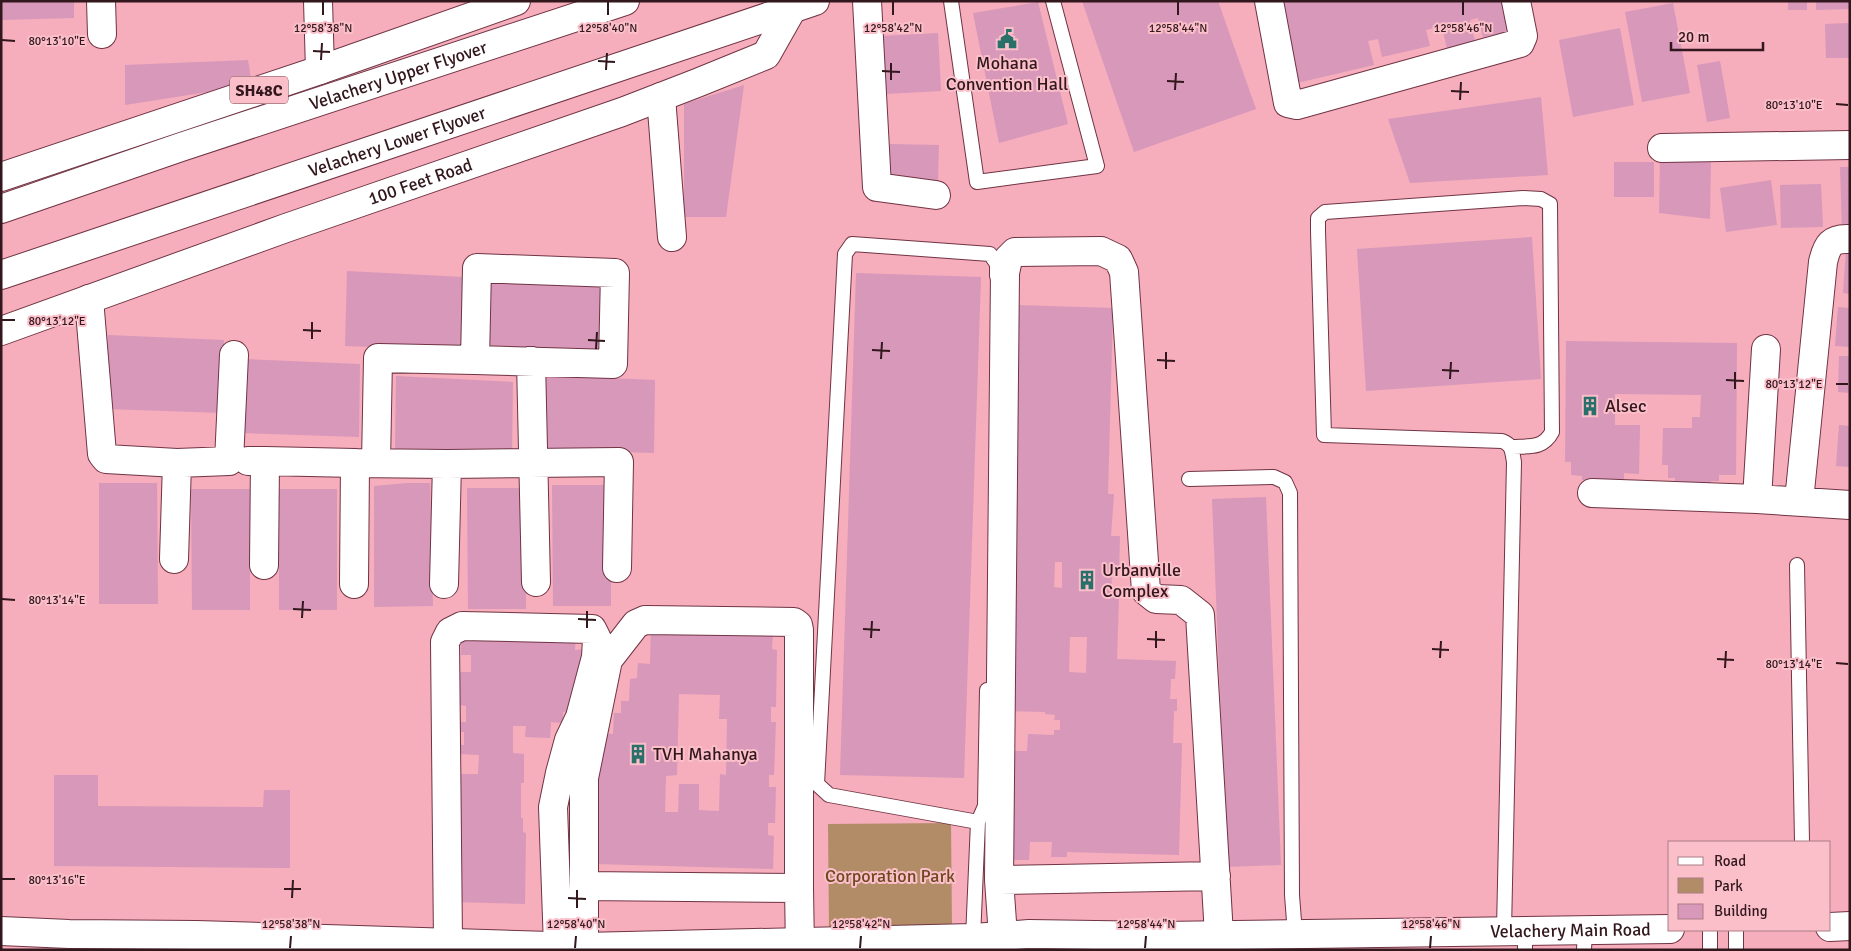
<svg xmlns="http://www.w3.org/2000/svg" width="1851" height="951" viewBox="0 0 1851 951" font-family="Signika,sans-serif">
	<rect width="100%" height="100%" fill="#f6adbc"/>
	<path fill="#b28c67" d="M951,823L952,928L829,930L828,824Z"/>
	<path fill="#d798ba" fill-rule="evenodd" d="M1,1H74V18L1,20Z
		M1082,1H1218L1256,109L1134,152Z
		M1277,1H1503L1511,31L1483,37L1478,18L1470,20L1475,42L1447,49L1442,26L1426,30L1430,46L1382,57L1378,39L1368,41L1374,65L1297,83Z
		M1788,1H1807V10H1788Z
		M1816,1H1849V9L1816,10Z
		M1038,2L1068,124L999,143L973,13Z
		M1673,3L1690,93L1642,102L1625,12Z
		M1850,23V58H1826L1825,24Z
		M1620,28L1634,105L1573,117L1559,40Z
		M938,33L941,91L885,94L882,36Z
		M248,60L252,85L125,105V65Z
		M1720,61L1730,118L1707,122L1697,65Z
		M744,85L726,217H684V104Z
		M1541,97L1548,175L1410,183L1388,119Z
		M890,144L939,145L938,182L889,181Z
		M1660,154L1711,158L1710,219L1659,213Z
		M1614,162H1654V197H1614Z
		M1840,167H1850V231H1842Z
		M1771,180L1777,225L1726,232L1720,188Z
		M1821,184L1823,227L1781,228L1780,185Z
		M1532,237L1541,379L1366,391L1357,249Z
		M1846,249L1850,250V294L1843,293Z
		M347,271L463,277L462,350L345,346Z
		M856,273L981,277L964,778L840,775Z
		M490,275L606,280L605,353L489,349Z
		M1012,305L1113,308L1108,494H1114L1111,536H1120L1119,574L1112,573L1111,597H1119L1117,659L1176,661L1175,679H1171L1170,699H1177V711H1174L1173,743H1182L1179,855L1067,852V857H1051L1052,842H1030L1029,860H1003L1013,751H1027L1028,734L1054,735V730H1060V720H1054L1055,715L1045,714V712L1002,711ZM1055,562H1062V588L1054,587ZM1070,637H1087L1086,673L1069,672Z
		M1838,307L1850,308V347L1835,346Z
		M108,335L224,340L223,413L107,409Z
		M1566,341L1737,343L1736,475H1719V481H1711V484H1683V481H1675V478H1668V465H1662L1663,428H1692V417H1700L1701,395L1615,394V425H1640L1639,474L1624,473V481L1582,480V476L1571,475V462H1565Z
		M1839,356H1850V393L1838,392Z
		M244,359L360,364L359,437L243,433Z
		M539,375L655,380L654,453L538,449Z
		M396,376L513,382L512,454L395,450Z
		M1839,425L1850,426V467L1836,466Z
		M99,483H157L158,604H99Z
		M407,483H430L433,606L374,607V486Z
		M552,485H611V606H553Z
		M467,488H526V609H468Z
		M191,489H250V610H192Z
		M279,489H337V610H279Z
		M1266,497L1281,865L1227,867L1212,499Z
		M651,629L773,632L772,649L777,650L776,707H771V722H776L774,775H769V787H776L775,823H768V835L774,836L773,869L595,864L598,733L613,734L614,713H621V701H629L630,679L637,678L638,663L650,664ZM679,694L720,695L719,719H727L726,775L720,774L719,811L699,810V784H679L678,812H665L666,776L677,775Z
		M461,634L576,637L575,650L584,649V669H578V692L574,700H570L569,712H563V723L551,722L550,738L525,737L526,726H513V753L524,754V783H521V818H523V832L526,833L525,904L454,902L456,843H462V830H456L457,774H478L479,755L458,754V745H464V732H458L459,722H466V706L459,705L460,672H471V655H461Z
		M54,775H98V806L263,807L264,790H290V868L54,866Z"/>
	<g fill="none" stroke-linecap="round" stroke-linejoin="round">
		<defs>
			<path id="lane" d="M951,1L977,182L1097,166L1053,1
				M1189,479L1274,477L1285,482L1290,493L1292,895L1295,934
				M1797,565L1802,842
				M978,822L829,795L817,784L845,254L852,244L990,254L997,264V276
				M1504,930L1514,462C1512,452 1513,445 1502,441L1324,435L1318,231V218L1325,212L1523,198L1541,199L1550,204L1552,432C1543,449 1529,446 1512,447
				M1525,930V950
				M1710,930V950
				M973,938L978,822L985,806L987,690
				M1584,950L1585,929
				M1736,950V930"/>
			<path id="street" d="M101,1L102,34
				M318,1L320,70
				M867,1L877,187L936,195
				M1269,1L1288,103L1297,105L1520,43L1523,36L1516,1
				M661,97L672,237
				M1662,148L1850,145
				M477,268L615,273L613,364L475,360Z
				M89,299L102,454L106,459L177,463L174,559
				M531,361L536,582
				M248,461H265L264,565
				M265,461L355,463L354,584
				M177,463L229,461L234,355
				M355,463L447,464L444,584
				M376,463L378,358L475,360
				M447,464L619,462L617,568
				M1592,493L1757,499L1850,505
				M1757,499L1766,349
				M1799,501L1823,262C1827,245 1831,238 1850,239
				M999,880L1216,876
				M584,886L799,888
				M1003,936L999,880L1005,273L1008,259L1015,252L1101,251L1118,259L1124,272L1146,591L1156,599L1181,600L1200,615L1219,935
				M448,942L445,642L450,632L462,626L592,629L597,639L596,657L580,717L569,740L560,773L553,807L558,946
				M584,947V778L608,660L636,624L645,620L794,622L798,625L799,630V888L800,950"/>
			<g id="secondary">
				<path d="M1830,927L1850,926"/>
				<path id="s1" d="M1,931L69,934L196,935L584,947L973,938L1029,934L1161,936L1670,929"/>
			</g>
			<g id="primary">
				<path d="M1,177L320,70L516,1"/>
				<path id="s2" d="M1,209L181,147L625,1"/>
				<path id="s3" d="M1,275L815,1"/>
				<path id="s4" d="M1,331L286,228L622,112L697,83L766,55L792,9"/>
			</g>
		</defs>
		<use href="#lane" stroke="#703443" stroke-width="16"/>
		<use href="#street" stroke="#703443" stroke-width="30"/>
		<use href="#secondary" stroke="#703443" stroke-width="30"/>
		<use href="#primary" stroke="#703443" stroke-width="30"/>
		<use href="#lane" stroke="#fff" stroke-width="14"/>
		<use href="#street" stroke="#fff" stroke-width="28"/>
		<use href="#secondary" stroke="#fff" stroke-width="28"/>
		<use href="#primary" stroke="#fff" stroke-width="28"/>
	</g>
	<path fill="none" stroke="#32171d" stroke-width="2" d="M323,15V2M608,15V2M893,15V2M1178,15V2M1463,15V2M2,40L15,41M313,51L330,52M321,60L322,43M598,61L615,62M606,70L607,53M882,71L900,72M891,80V63M1167,81L1184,82M1175,90L1176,73M1451,91L1469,92M1460,100L1461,82M1836,104L1848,105M2,320H15M303,330L321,331M312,339V322M588,340L605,341M596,349L597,332M872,350L890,351M881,359L882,342M1157,360L1175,361M1166,369V352M1442,370L1459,371M1450,379L1451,362M1726,380L1744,381M1836,384H1848M1735,389V372M2,599L15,600M293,609L311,610M302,618L303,601M578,619L596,620M587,628V611M863,629L880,630M871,638L872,621M1147,639L1165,640M1156,648V631M1432,649L1449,650M1440,658L1441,641M1717,659L1734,660M1836,663L1848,664M1725,668L1726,651M2,879H15M284,889H301M292,898L293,880M568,898L586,899M577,908V890M290,948L291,936M575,948L576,936M860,948L861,936M1145,948L1146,936M1430,948L1431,936"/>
	<defs>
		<symbol id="civic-bare" viewBox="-9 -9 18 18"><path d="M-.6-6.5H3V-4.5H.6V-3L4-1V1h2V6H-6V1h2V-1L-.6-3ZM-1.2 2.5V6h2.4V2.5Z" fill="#287069" stroke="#fbbfca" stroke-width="2.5" paint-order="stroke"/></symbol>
		<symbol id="building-bare" viewBox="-9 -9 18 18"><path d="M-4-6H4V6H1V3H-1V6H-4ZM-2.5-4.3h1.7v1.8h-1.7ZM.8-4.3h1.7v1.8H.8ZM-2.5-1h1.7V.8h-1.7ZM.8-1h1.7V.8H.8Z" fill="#287069" stroke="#fbbfca" stroke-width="2.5" paint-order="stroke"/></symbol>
	</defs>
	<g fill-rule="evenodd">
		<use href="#civic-bare" x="993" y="25" width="28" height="28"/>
		<use href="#building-bare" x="1576" y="392" width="28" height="28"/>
		<use href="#building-bare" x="1073" y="566" width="28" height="28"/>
		<use href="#building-bare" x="624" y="740" width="28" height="28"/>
	</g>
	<g text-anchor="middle" stroke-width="4" stroke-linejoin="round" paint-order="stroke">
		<rect fill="#fbbfca" stroke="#6e4951" stroke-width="1" x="230" y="76.5" width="58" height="27" rx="4"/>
		<g font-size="16" font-weight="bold" fill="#32171d">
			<text x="259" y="96">SH48C</text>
		</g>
		<g font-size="18" fill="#32171d" stroke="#fbbfca" text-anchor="start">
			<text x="1007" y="69" text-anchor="middle">Mohana<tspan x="1007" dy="21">Convention Hall</tspan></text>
			<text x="1605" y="412">Alsec</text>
			<text x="1102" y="576">Urbanville<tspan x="1102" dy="21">Complex</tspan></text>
			<text x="653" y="760">TVH Mahanya</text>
		</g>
		<g font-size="18" fill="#32171d" stroke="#fbbfca">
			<text dy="6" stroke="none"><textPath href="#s2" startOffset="419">Velachery Upper Flyover</textPath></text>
			<text dy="6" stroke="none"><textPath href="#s3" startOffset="418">Velachery Lower Flyover</textPath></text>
			<text dy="6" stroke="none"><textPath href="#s4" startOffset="445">100 Feet Road</textPath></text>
			<text dy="6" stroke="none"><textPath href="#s1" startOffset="1570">Velachery Main Road</textPath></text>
		</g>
		<g font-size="18" fill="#6e481e" stroke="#fbbfca">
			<text x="890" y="882">Corporation Park</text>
		</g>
	</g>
	<g font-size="12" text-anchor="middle" fill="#32171d" stroke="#fbbfca" stroke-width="4" stroke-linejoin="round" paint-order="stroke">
		<text x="323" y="32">12°58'38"N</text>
		<text x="608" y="32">12°58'40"N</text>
		<text x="893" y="32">12°58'42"N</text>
		<text x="1178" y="32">12°58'44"N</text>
		<text x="1463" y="32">12°58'46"N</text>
		<text x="57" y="45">80°13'10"E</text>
		<text x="1794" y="109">80°13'10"E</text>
		<text x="57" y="325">80°13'12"E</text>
		<text x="1794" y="388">80°13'12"E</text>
		<text x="57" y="604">80°13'14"E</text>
		<text x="1794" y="668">80°13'14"E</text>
		<text x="57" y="884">80°13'16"E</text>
		<text x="291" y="928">12°58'38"N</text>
		<text x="576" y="928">12°58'40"N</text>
		<text x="861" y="928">12°58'42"N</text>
		<text x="1146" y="928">12°58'44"N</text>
		<text x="1431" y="928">12°58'46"N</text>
	</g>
	<rect width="1851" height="951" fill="none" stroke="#32171d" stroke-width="5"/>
	<rect x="1668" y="841" width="162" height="90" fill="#fbbfca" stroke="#ab7c85"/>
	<rect x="1678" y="857" width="25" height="8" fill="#ffffff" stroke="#ab7c85"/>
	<text x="1714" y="866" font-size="15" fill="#32171d">Road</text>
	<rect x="1678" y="878" width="25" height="15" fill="#b28c67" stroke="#ab7c85"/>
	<text x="1714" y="891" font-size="15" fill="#32171d">Park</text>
	<rect x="1678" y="904" width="25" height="15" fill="#d798ba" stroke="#ab7c85"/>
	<text x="1714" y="916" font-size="15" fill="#32171d">Building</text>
	<path d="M1671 42v8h92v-8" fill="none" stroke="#32171d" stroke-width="2.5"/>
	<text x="1678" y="42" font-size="15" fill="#32171d" stroke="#fbbfca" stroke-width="4" paint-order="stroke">20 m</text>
</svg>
